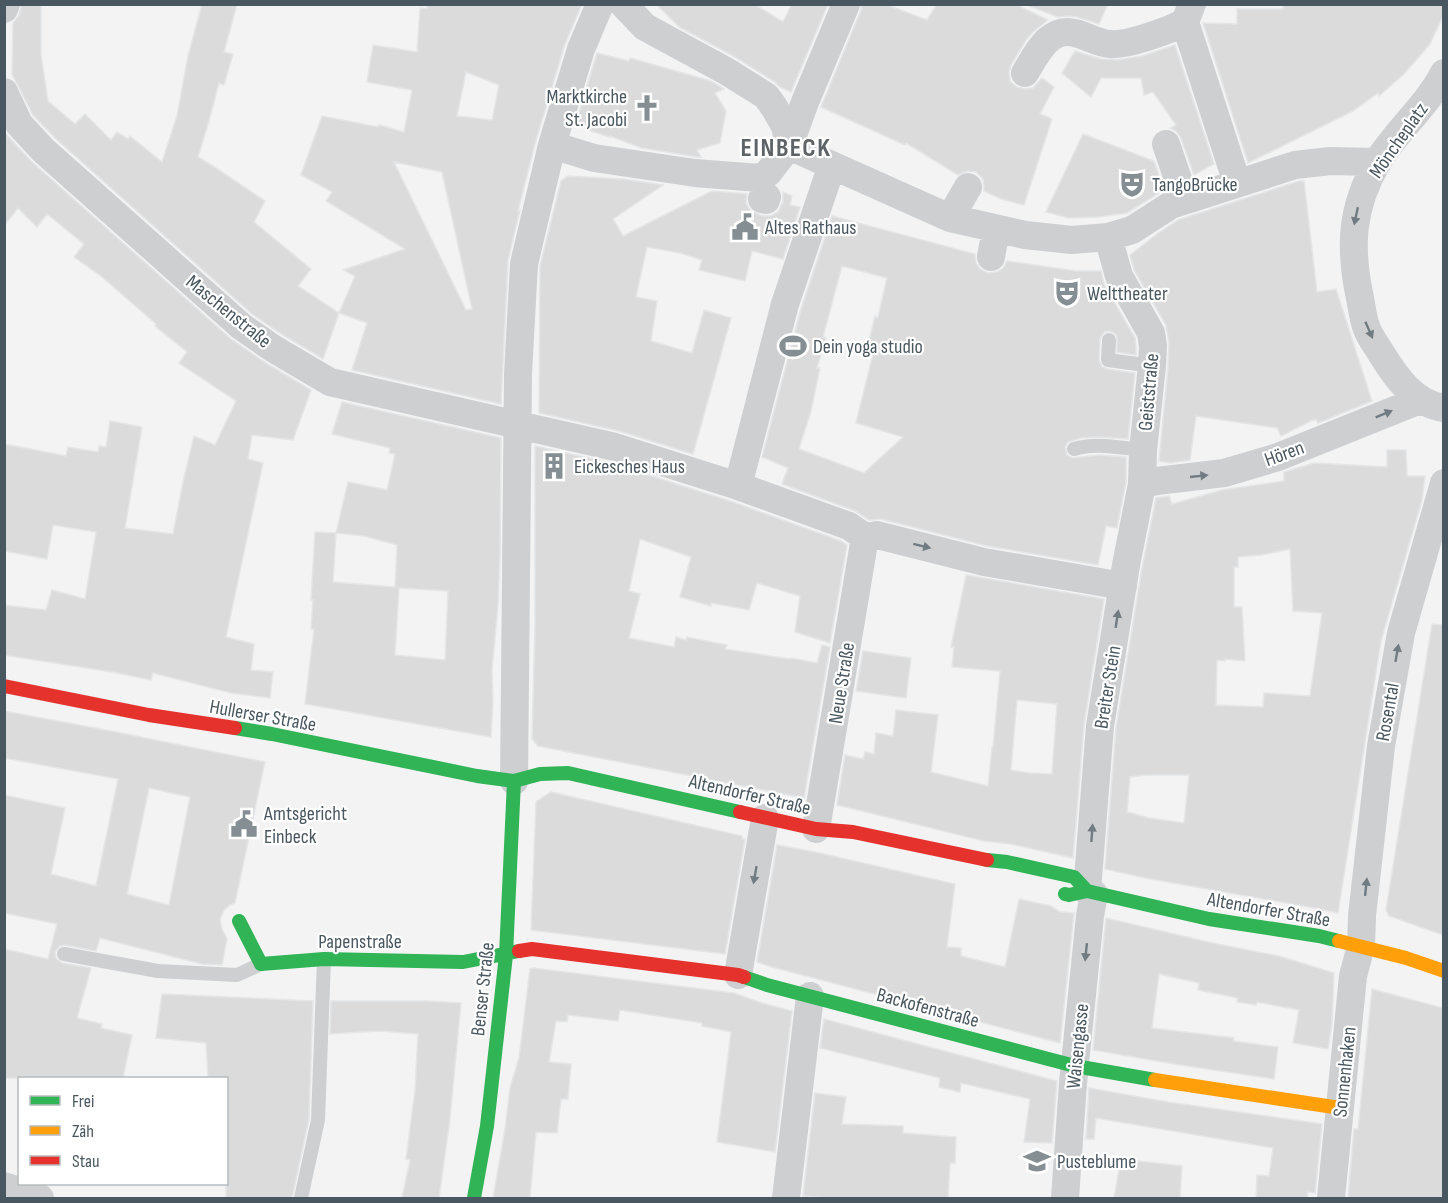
<svg xmlns="http://www.w3.org/2000/svg" width="1448" height="1203" viewBox="0 0 1448 1203" font-family="'Sofia Sans Condensed',sans-serif">
	<rect width="100%" height="100%" fill="#f3f3f3"/>
	<path fill="#dbdbdc" stroke="#e4e5e6" stroke-width="1.5" fill-rule="evenodd" d="M22,4H41V55L48,101L75,124L85,114L111,140L117,132L128,139L130,136L162,162L177,116L188,56L202,4H237L224,52L233,54L224,85L219,83L209,121L198,157L213,166L265,201L254,222L311,269L298,286L339,313L355,276L343,270L405,249L326,201L332,192L301,175L322,116L378,127L379,125L404,132L412,90L367,82L373,45L417,52L420,8L427,9V4H582L565,44L536,140L518,211L520,210L508,260L501,404L352,370L367,323L339,313L323,359L283,335L252,314L55,138L33,115L12,74L13,23L19,15ZM466,72L499,85L492,120L457,116ZM394,162L442,172L472,309L466,310Z
		M656,4H754L783,22L792,4H828L791,92L780,87L775,82L735,57L679,27Z
		M862,4H885L927,20L937,4H1015L1048,20L1033,32L1026,40L1011,65L1009,72L1010,81L1017,87L1025,89L1033,88L1042,78L1054,87L1040,114L1052,119L1024,205L1001,199L984,191V186L983,179L976,172L967,171L958,175L906,143L905,145L821,107L861,10Z
		M1029,4H1108L1099,24L1077,17L1067,16L1058,17L1029,6Z
		M1283,4H1443V16L1430,44L1404,74L1379,96L1378,93L1353,111L1248,163L1203,23L1237,24V9H1283Z
		M1175,45L1214,164L1194,175L1181,138L1176,131L1170,128L1176,125L1153,92L1144,95L1141,78H1101L1091,97L1062,73L1075,51L1101,59L1118,60L1142,56Z
		M597,53L629,61L630,58L711,81L724,89L715,93L726,111L720,143L697,150L701,157H697L642,148L610,136V137L591,131L576,123Z
		M4,132L32,162L231,339L266,363L311,390L293,440L252,435L248,459L263,463L226,637L254,644L251,670L273,672L270,698L231,693L153,673L151,680L112,672L4,655V605L46,610L52,590L85,599L96,532L53,525L47,559L4,551V444L66,456L68,447L98,452L99,446L106,447L110,421L142,427L125,528L173,534L183,482L194,436L215,445L236,401L179,363L187,352L155,326L156,324L101,276L74,257L84,244L47,214L37,227L18,208L4,226Z
		M1083,134L1154,161L1164,190L1127,213L1099,217L1069,218L1046,212Z
		M568,176L623,179L663,185L613,219L623,236L712,191L747,194L746,203L750,210L762,216H771L778,212L783,202V192L792,196L790,205L800,207L783,259L752,251L745,281L699,270L702,260L680,253L647,247L636,297L657,301L651,341L692,353L704,310L731,318L693,454L619,431L539,413L540,266L561,181Z
		M1299,181H1304L1317,292L1336,289L1372,401L1318,423L1315,419L1281,436L1277,428L1196,416L1190,460L1170,463L1159,461L1168,368L1169,343L1166,325L1134,270L1130,255L1157,234L1178,220Z
		M832,216L975,254L976,263L980,269L988,273L997,272L1003,268L1007,261L1076,271H1101L1104,284L1135,338L1136,347V355L1117,352V336L1114,333L1110,331L1104,332L1100,339L1099,360L1102,367L1107,369L1135,373L1128,439L1099,437L1081,438L1068,442L1065,447L1067,455L1072,458L1099,455L1126,457V482L1117,528L1106,526L1098,565L987,546L881,519L869,520L855,511L782,484L788,468L762,457L801,309ZM842,266L887,278L878,317L875,316L867,349L874,350L856,423L903,437L864,473L799,449L811,411L820,368H817L826,338L823,337Z
		M342,402L501,438L500,556L498,605L492,671L493,701L491,737L305,704L314,629H311L313,600H311L315,532L336,533L348,482L387,490L395,454L389,453L390,448L332,434ZM336,533L364,536L397,545L395,587L333,582ZM399,588L448,591L445,660L395,655Z
		M535,446L611,463L733,502L841,541L847,545L830,643L795,632L800,596L757,583L749,610L711,603V606L680,597L691,557L640,539L629,591L640,594L629,638L674,647L676,637L686,640L687,637L727,645L725,649L790,659L791,658L817,663L822,645L830,647L804,798L538,746L532,739L535,626Z
		M1387,450H1406L1407,476H1425L1422,500L1381,641L1338,913L1309,907L1145,878L1105,869L1116,728L1142,568L1156,498L1169,496L1172,504L1222,490L1284,481V472L1314,463L1387,467ZM1290,549L1293,611L1322,613L1310,696L1264,693L1263,707L1216,705L1217,660L1225,661V659L1245,661L1242,607H1234V567H1238V557L1261,555ZM1146,775H1189L1184,823L1149,818L1127,812L1130,777Z
		M966,575L1104,599L1084,725L1073,858L1011,844L984,841L837,805L845,755L863,759L865,752L874,754L876,733L893,736L896,710L938,715L931,772L988,786L992,747H993L1000,671L952,667L954,647H951ZM1017,700L1057,704L1052,774L1029,773L1011,770Z
		M1432,624L1443,625V935L1389,916L1386,910Z
		M863,651L911,658L906,698L856,691Z
		M4,711L111,731L265,762L235,903L230,905L224,910L220,919L222,929L227,939L222,965L202,964L100,938L96,951L65,945L60,946L55,952L56,958L62,963L91,968L77,1018L102,1024L101,1028L132,1035L123,1078H4V949L48,959L57,924L4,913V795L65,808L51,874L96,886L118,779L4,758ZM149,788L190,797L169,905L127,894Z
		M551,792L742,836V839H745L725,954L531,930L536,802Z
		M777,845L815,852L955,884L947,947L961,948V956L1005,967L1019,899L1051,906L1060,912L1074,913L1060,1043L772,967L757,962Z
		M1106,918L1217,944L1279,956L1334,973L1332,1024L1328,1049L1293,1043L1299,1010L1257,1002L1256,1005L1237,1002L1238,998L1198,990L1199,983L1159,974L1152,1028L1234,1038L1233,1041L1278,1047L1274,1079L1174,1064L1093,1050Z
		M533,968L734,993L762,1003L792,1011L775,1152L717,1142L731,1032L702,1026V1023L620,1010L618,1021L568,1015L567,1022L556,1021L549,1062L571,1064L568,1099H561L557,1133L536,1132L530,1198H493L505,1129L510,1088L519,1058L530,969Z
		M1372,989L1443,1008V1198H1348L1354,1129H1358Z
		M162,994L313,1001L309,1119L292,1198H226V1078H208L206,1043L156,1038Z
		M331,1001H428L461,1003L450,1119L439,1198H402L410,1160L406,1159L415,1090L418,1034L378,1031L330,1034Z
		M824,1019L1057,1081L1052,1143L1024,1142L1030,1099L961,1083L960,1092L939,1087L940,1078L820,1048Z
		M1089,1088L1168,1102L1322,1124L1315,1193L1308,1192L1307,1198H1256L1257,1175L1269,1176L1273,1148L1096,1118L1094,1139H1086Z
		M815,1093L846,1097L842,1124L903,1126V1133L956,1137L955,1163H950L948,1198H830L803,1196Z
		M1121,1159L1182,1166L1180,1198H1114Z"/>
	<g fill="none" stroke-linecap="round" stroke-linejoin="round">
		<path stroke="#cdcfd1" stroke-width="14" d="M1109,340L1108,360L1152,366
			M1074,449C1096,442 1120,448 1143,450
			M64,954L158,971L237,975L261,964
			M301,1198L318,1120L324,959"/>
		<path stroke="#cdcfd1" stroke-width="28" d="M623,4L645,27L726,71L766,96L774,107L785,126L789,146
			M1192,4L1185,22L1237,183
			M4,9L6,4
			M1025,73C1036,55 1049,26 1075,33C1087,36 1097,43 1110,44C1127,46 1170,30 1185,22
			M1444,73C1427,106 1397,130 1378,161C1351,207 1349,247 1360,298C1362,308 1363,320 1367,329C1370,337 1376,345 1381,353C1395,376 1414,404 1444,408
			M4,92L19,124L43,150L242,327L274,349L330,382L615,447L738,486
			M1166,144L1185,200
			M552,145L594,158L695,173L759,178L768,173L789,146L805,102L846,4
			M789,146L950,218L1025,235L1072,240L1108,237L1132,230L1171,205L1295,165L1330,161L1378,162
			M832,165L785,304L738,486L849,526L865,537L877,535L984,562L1123,586
			M762,199L766,200L767,197
			M950,218L968,187
			M991,257L996,229
			M1142,484L1157,481L1224,473L1278,457L1420,400
			M514,781L518,374L524,264L552,145L581,49L600,4
			M816,829L865,537
			M1087,891L1100,726L1126,565L1142,484L1143,450L1152,366L1153,346L1151,333L1119,276L1108,237
			M738,975L765,818
			M4,1186L40,1198
			M786,1198L810,996
			M1065,1198L1073,1083L1090,916L1094,894
			M1331,1198L1353,976L1361,946L1362,916L1381,746L1401,633L1444,483"/>
		<path stroke="#30b455" stroke-width="14" d="M235,728L272,734L477,776L514,781L540,774L568,773L740,812
			M987,860L1007,862L1074,877L1087,891
			M1065,894L1069,895L1087,891L1209,919L1319,936L1339,941
			M239,921L261,964L324,959L463,962L519,951
			M744,977L767,985L1075,1066L1155,1080
			M474,1198L487,1126L506,955L514,781"/>
		<path stroke="#ff9f0a" stroke-width="14" d="M1339,941L1406,958L1444,971
			M1155,1080L1340,1108"/>
		<path stroke="#e5322d" stroke-width="14" d="M4,686L149,715L235,728
			M740,812L816,829L853,832L987,860
			M519,951L532,949L738,975L744,977"/>
	</g>
	<defs><path id="oneway-solid" d="M-6-.8H1V-3.2L6.5 0L1 3.2V.8H-6Z" transform="scale(1.5)"/></defs>
	<g fill="#717b82">
		<use href="#oneway-solid" transform="translate(1356 216) rotate(102)"/>
		<use href="#oneway-solid" transform="translate(1369 330) rotate(66)"/>
		<use href="#oneway-solid" transform="translate(1384 414) rotate(-22)"/>
		<use href="#oneway-solid" transform="translate(1199 476) rotate(-6)"/>
		<use href="#oneway-solid" transform="translate(922 546) rotate(14)"/>
		<use href="#oneway-solid" transform="translate(1117 619) rotate(-81)"/>
		<use href="#oneway-solid" transform="translate(1397 653) rotate(-80)"/>
		<use href="#oneway-solid" transform="translate(1092 833) rotate(-86)"/>
		<use href="#oneway-solid" transform="translate(755 875) rotate(100)"/>
		<use href="#oneway-solid" transform="translate(1366 887) rotate(-84)"/>
		<use href="#oneway-solid" transform="translate(1086 952) rotate(96)"/>
	</g>
	<defs>
		<symbol id="church-bare" viewBox="-9 -9 18 18"><path d="M-1.2-6h2.4v3.5h3.3v2.4h-3.3V6h-2.4V-.1h-3.3v-2.4h3.3Z" fill="#848e93" stroke="#fff" stroke-width="2.5" paint-order="stroke"/></symbol>
		<symbol id="theatre-bare" viewBox="-9 -9 18 18"><path d="M-5-5.5Q0-4 5-5.5V0Q5 5 0 6Q-5 5-5 0ZM-3.3-2.5H-1v1.5H-3.3ZM1-2.5H3.3v1.5H1ZM-2.8 1Q0 5.5 2.8 1Z" fill="#848e93" stroke="#fff" stroke-width="2.5" paint-order="stroke"/></symbol>
		<symbol id="civic-bare" viewBox="-9 -9 18 18"><path d="M-.6-6.5H3V-4.5H.6V-3L4-1V1h2V6H-6V1h2V-1L-.6-3ZM-1.2 2.5V6h2.4V2.5Z" fill="#848e93" stroke="#fff" stroke-width="2.5" paint-order="stroke"/></symbol>
		<symbol id="stadium-bare" viewBox="-9 -9 18 18"><path d="M0-5a6.5 5 0 1 0 0 10a6.5 5 0 1 0 0-10ZM-3.5-1.8h7v3.6h-7Z" fill="#848e93" stroke="#fff" stroke-width="2.5" paint-order="stroke"/></symbol>
		<symbol id="building-bare" viewBox="-9 -9 18 18"><path d="M-4-6H4V6H1V3H-1V6H-4ZM-2.5-4.3h1.7v1.8h-1.7ZM.8-4.3h1.7v1.8H.8ZM-2.5-1h1.7V.8h-1.7ZM.8-1h1.7V.8H.8Z" fill="#848e93" stroke="#fff" stroke-width="2.5" paint-order="stroke"/></symbol>
		<symbol id="school-bare" viewBox="-9 -9 18 18"><path d="M0-5L7-2L0 1L-7-2ZM-4 1L0 2.5L4 1V4Q0 6-4 4Z" fill="#848e93" stroke="#fff" stroke-width="2.5" paint-order="stroke"/></symbol>
	</defs>
	<g fill-rule="evenodd">
		<use href="#church-bare" x="628" y="89" width="38" height="38"/>
		<use href="#theatre-bare" x="1113" y="165" width="38" height="38"/>
		<use href="#civic-bare" x="726" y="208" width="38" height="38"/>
		<use href="#theatre-bare" x="1048" y="274" width="38" height="38"/>
		<use href="#stadium-bare" x="774" y="327" width="38" height="38"/>
		<use href="#building-bare" x="535" y="447" width="38" height="38"/>
		<use href="#civic-bare" x="225" y="805" width="38" height="38"/>
		<use href="#school-bare" x="1018" y="1142" width="38" height="38"/>
	</g>
	<g text-anchor="middle" stroke-width="4.5" stroke-linejoin="round" paint-order="stroke">
		<g font-size="20" fill="#495760" stroke="#fff" text-anchor="start">
			<text x="627" y="103" text-anchor="end">Marktkirche<tspan x="627" dy="23">St. Jacobi</tspan></text>
			<text x="1152" y="191">TangoBrücke</text>
			<text x="765" y="234">Altes Rathaus</text>
			<text x="1087" y="300">Welttheater</text>
			<text x="813" y="353">Dein yoga studio</text>
			<text x="574" y="473">Eickesches Haus</text>
			<text x="264" y="820">Amtsgericht<tspan x="264" dy="23">Einbeck</tspan></text>
			<text x="1057" y="1168">Pusteblume</text>
		</g>
		<g font-size="20" fill="#495760" stroke="#fff">
			<text transform="translate(1398 140) rotate(-55)" y="7">Möncheplatz</text>
			<text transform="translate(229 311) rotate(39)" y="7">Maschenstraße</text>
			<text transform="translate(1148 392) rotate(-85)" y="7">Geiststraße</text>
			<text transform="translate(1284 453) rotate(-20)" y="7">Hören</text>
			<text transform="translate(841 683) rotate(-81)" y="7">Neue Straße</text>
			<text transform="translate(1107 687) rotate(-81)" y="7">Breiter Stein</text>
			<text transform="translate(1387 712) rotate(-80)" y="7">Rosental</text>
			<text transform="translate(263 715) rotate(10)" y="7">Hullerser Straße</text>
			<text transform="translate(750 794) rotate(13)" y="7">Altendorfer Straße</text>
			<text transform="translate(1269 909) rotate(10)" y="7">Altendorfer Straße</text>
			<text x="360" y="948">Papenstraße</text>
			<text transform="translate(482 989) rotate(-84)" y="7">Benser Straße</text>
			<text transform="translate(928 1007) rotate(15)" y="7">Backofenstraße</text>
			<text transform="translate(1077 1046) rotate(-84)" y="7">Waisengasse</text>
			<text transform="translate(1344 1072) rotate(-84)" y="7">Sonnenhaken</text>
		</g>
		<g font-size="26" font-weight="bold" letter-spacing="1.5" fill="#5e6367" stroke="#fff">
			<text x="786" y="156">EINBECK</text>
		</g>
	</g>
	<rect width="1448" height="1203" fill="none" stroke="#495760" stroke-width="12"/>
	<rect x="18" y="1077" width="210" height="108" fill="#ffffff" stroke="#b6bcbf" stroke-width="1.5"/>
	<rect x="30" y="1096" width="30" height="9" fill="#30b455" stroke="#b6bcbf" stroke-width="1.5"/>
	<text x="72" y="1107" font-size="18" fill="#495760">Frei</text>
	<rect x="30" y="1126" width="30" height="9" fill="#ff9f0a" stroke="#b6bcbf" stroke-width="1.5"/>
	<text x="72" y="1137" font-size="18" fill="#495760">Zäh</text>
	<rect x="30" y="1156" width="30" height="9" fill="#e5322d" stroke="#b6bcbf" stroke-width="1.5"/>
	<text x="72" y="1167" font-size="18" fill="#495760">Stau</text>
</svg>
